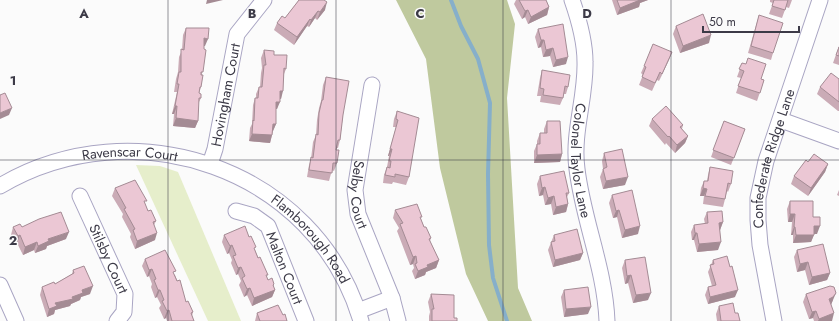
<svg xmlns="http://www.w3.org/2000/svg" width="839" height="321" viewBox="0 0 839 321" font-family="Jost,sans-serif">
	<rect width="100%" height="100%" fill="#fbfbfb"/>
	<path fill="#e6eecb" d="M136,165L160,166L178,172L241,321H208Z"/>
	<path fill="#bfc99e" d="M396,0H507L515,24L507,98L518,288L532,321H488L466,274L440,168L426,59Z"/>
	<g fill="none" stroke-linecap="round" stroke-linejoin="round">
		<path stroke="#86afca" stroke-width="4" d="M451,0L461,26L478,59L490,103L488,174L489,245L493,278L507,321"/>
		<defs>
			<g id="minor">
				<path id="s1" d="M572,0C579,20 585,40 585,62C586,98 572,133 577,169C583,220 605,269 607,321"/>
				<path id="s2" d="M372,85L355,190L358,214L392,298"/>
				<path d="M781,120L839,141"/>
				<path id="s3" d="M210,164L215,149L237,34L264,0"/>
				<path id="s4" d="M0,186C133,107 316,168 361,321"/>
				<path id="s5" d="M80,196L125,294L124,312L117,321"/>
				<path id="s6" d="M236,211L254,216L268,226L306,321"/>
				<path d="M0,285L16,321"/>
				<path d="M358,311L392,298L398,321"/>
				<path id="s7" d="M774,321L760,245L758,220V198L766,161L820,0"/>
			</g>
		</defs>
		<use href="#minor" stroke="#a9a5c3" stroke-width="17"/>
		<use href="#minor" stroke="#fff" stroke-width="15"/>
	</g>
	<path fill="#caabb6" d="M299,0L325,10L317,20L315,18L309,27L307,26L294,45L274,30L277,23L285,18Z
		M516,0H546L549,7L547,15L528,24L525,17L522,19L514,4Z
		M612,0H648L640,3L639,7L617,15Z
		M770,0H792L789,8L786,7L782,18L769,14L773,3L770,2Z
		M759,15L773,53L771,60L748,53Z
		M676,26L709,43L680,53L673,34Z
		M186,28L205,46H204L201,87L199,93L201,98L198,104V121L195,128L173,126L174,114H172L177,92H174L176,79L178,72L179,57L182,50L183,35Z
		M538,29L566,64L553,67L550,56L543,57L541,47L538,48L535,37Z
		M839,46V65L833,63Z
		M264,50L274,55L286,69L284,74L281,99L280,98L277,109H276V124L273,131L270,143L249,141L250,128L252,124L253,105L255,98H256V94L259,87H260L261,73L262,68L261,58Z
		M672,52L659,81L657,80L652,91L639,85L643,75L641,73L644,66Z
		M742,63L761,79L764,80L757,101L736,93L741,78L737,77Z
		M542,70L568,87L566,94H563V98L560,105L540,102L541,96H537L540,78Z
		M326,77L343,115L340,140L338,148H337L336,150L337,163L334,171L332,170L329,181L307,177L309,165L311,159L313,142L316,135L317,120L319,108L321,101L323,85Z
		M839,79V111H838L817,94L820,87Z
		M397,111L409,177L406,185L393,182L392,184L383,183L384,175L387,167L389,156H388L396,127H393L394,119Z
		M652,119L683,125L682,129L688,136L685,143L675,153L666,143L665,145L649,126Z
		M547,121L562,154L560,162L534,163V151L537,144V141L540,133H544V129Z
		M724,121L745,129L731,165L711,157Z
		M604,153L625,185L603,189L600,177L603,169L602,161Z
		M808,162L828,164L825,172L808,196L791,184L794,176Z
		M710,167L731,184L728,192L727,191L723,207L703,204L704,196H700L701,188L704,181H707L708,175Z
		M540,176L569,193L567,197L568,204L566,212L553,215L551,204L545,205L543,195L539,196L537,184Z
		M115,188L145,204L148,211L156,221L154,225L155,240L135,249L130,237L131,234L122,217L123,214L112,196Z
		M839,190V196L837,195Z
		M612,195L638,234L622,238L617,217L613,218L609,203Z
		M790,201L813,217L817,234H814L811,242L793,243V235H791L792,222H788L787,209Z
		M395,210L421,219L424,227L431,238L430,241L439,260L436,268L426,272L425,275L415,279L412,271L414,268L413,264L410,265L397,231L399,228L393,218Z
		M707,212L723,222L720,230L718,250L697,252L694,240H692L691,232L694,225L705,224L704,219Z
		M13,227H22L66,239L47,246L46,249L35,253L34,250L23,255L17,243L15,244L11,235Z
		M224,235L255,250L268,280L273,287L275,290L272,297L252,306L247,295L244,297L239,285L241,281L238,274L236,275L231,263L232,260L229,253L227,254L222,242Z
		M554,235L583,253L580,260L553,267L548,250Z
		M797,250L830,273L827,280L809,285L805,270L797,272L794,257Z
		M145,259L175,275L186,302L193,312L192,316L194,321H167L166,318L164,319L159,308L161,305L157,297L155,298L151,287L152,284L149,276L147,277L142,266Z
		M625,260L648,300L633,303L628,283L625,284L622,268Z
		M713,260L735,297L708,304L705,295L708,287L712,286L708,272Z
		M73,270L90,294L81,297L80,300L71,304L70,306L55,310L54,314L47,317L40,295L42,287L55,284L72,274Z
		M564,290L588,314L564,317L561,297Z
		M431,294L454,318L457,321H429V316L430,312L428,302Z
		M806,294L833,300L831,304L832,321H814L813,318L809,319L803,302Z
		M719,306L735,313L740,321H717L716,314Z
		M257,313L283,315L287,321H255Z"/>
	<path fill="#a48b94" d="M207,0H223L206,4Z
		M639,0H648L640,3L639,7L617,15L620,8Z
		M327,2L325,10L317,20L320,12Z
		M549,7L547,15L528,24L531,17Z
		M528,10L525,17L522,19L525,11Z
		M318,11L315,18L309,27L311,20Z
		M310,19L307,26L294,45L297,37Z
		M711,35L709,43L680,53L683,46Z
		M204,38L208,39L205,46H201Z
		M541,40H544L541,47L538,48Z
		M553,48L550,56L543,57L546,50Z
		M672,52L669,60L659,81L662,74Z
		M568,57L566,64L553,67L556,60Z
		M280,91H283L281,99L278,98Z
		M276,102H280L277,109H273Z
		M175,106H177L174,114H172Z
		M12,108L9,115L0,119V113Z
		M176,118L198,121L195,128L173,126Z
		M273,124H276L273,131H271Z
		M252,134L272,135L270,143L249,141Z
		M688,136L685,143L675,153L677,145Z
		M390,149H392L389,156H388Z
		M562,154L560,162L534,163L537,155Z
		M828,164L825,172L808,196L811,188Z
		M628,177L625,185L603,189L606,181Z
		M545,187L543,195L539,196L542,188Z
		M703,188L707,189L704,196H700Z
		M554,196L551,204L545,205L548,198Z
		M568,204L566,212L553,215L556,207Z
		M619,210L617,217L613,218L616,211Z
		M790,214H795L792,222H788Z
		M723,222L720,230H716L719,223Z
		M640,226L638,234L622,238L625,230Z
		M814,226H820L817,234H811Z
		M794,227H795L793,235H791Z
		M69,232L66,239L47,246L46,249L35,253L38,246L48,239Z
		M157,233L155,240L135,249L137,241Z
		M695,233H697L694,240H692Z
		M20,235L17,243L15,244L18,236Z
		M796,235H814L811,242L793,243Z
		M37,242L34,250L23,255L25,247Z
		M721,242L718,250L697,252L699,244Z
		M232,245L229,253L227,254L230,246Z
		M583,253L580,260L553,267L555,260Z
		M416,256L413,264L410,265L413,257Z
		M439,260L436,268L426,272L425,275L415,279L418,271L427,265Z
		M808,262L805,270L797,272L800,264Z
		M241,267L238,274L236,275L238,268Z
		M152,269L149,276L147,277L149,270Z
		M830,273L827,280L809,285L812,277Z
		M631,275L628,283L625,284L627,276Z
		M274,284L272,291L275,290L272,297L252,306L254,298Z
		M93,286L90,294L81,297L80,300L71,304L70,306L55,310L54,314L47,317L49,309L55,303L72,297L82,290Z
		M250,288L247,295L244,297L247,289Z
		M158,290H160L157,297L155,298Z
		M738,290L735,297L708,304L710,297Z
		M651,293L648,300L633,303L636,295Z
		M836,293L833,300L831,305L829,299Z
		M591,307L588,314L564,317L566,309Z
		M169,310L166,318L164,319L167,311Z
		M816,311L813,318L809,319L812,312Z
		M834,313L832,321H818L819,319Z"/>
	<path fill="#ebc7d4" stroke="#a48b94" d="M299,0H324L327,2L320,12L318,11L311,20L310,19L297,37L277,23L282,16L285,18Z
		M519,0H546L549,7L531,17L528,10L525,11Z
		M617,0H640L620,8Z
		M774,0H788L785,10L772,6Z
		M703,14L711,35L683,46L676,26Z
		M759,15L783,23L773,53L751,46Z
		M563,24L568,57L556,60L553,48L546,50L544,40H541L538,29Z
		M186,28H209L208,39L204,38V49L206,50L203,72H201V75H203L201,87H200L199,93L201,94V98H199L198,121L176,118L177,106H175L179,84H177L179,72H181V49L184,50Z
		M653,44L672,52L662,74L660,72L655,83L642,77L646,67L644,66Z
		M839,47V56L836,55Z
		M264,50L274,51V55H287L286,69L284,68L283,91H280V102H276V124H273L272,135L252,134L253,120L254,121L255,98H258L259,87H262L264,65H266Z
		M748,58L766,64L761,79L764,80L760,93L738,86L744,71L739,69L742,63L746,64Z
		M542,70L570,75L568,87L565,86L563,98L543,95L544,89L540,88Z
		M831,73L839,79V102L820,87Z
		M326,77L349,81L343,115L340,140H338L336,150H339L337,163H333L332,173L309,170L311,157L313,158L316,134L318,135L319,113L322,100H323Z
		M5,93L12,108L0,113V95Z
		M666,106L683,125L680,127L688,136L677,145L669,136L668,137L652,119Z
		M397,111L419,118L409,177L395,174V177L385,175L387,167L390,168L391,161H389L392,149H390L398,120L396,119Z
		M547,121H560L562,154L537,155V144H540V133H547Z
		M724,121L745,129L734,158L713,150Z
		M622,149L628,177L606,181L603,169L607,167L604,153Z
		M814,154L828,164L811,188L794,176L806,160L808,162Z
		M710,167L733,171L731,184L728,183L725,199L705,196L707,189L703,188L704,181H708Z
		M564,171L569,193H566L568,204L556,207L554,196L548,198L545,187L542,188L540,176Z
		M135,180L147,201H144L148,211L151,210L156,221L153,222L157,233L137,241L133,230L135,229L124,209L126,208L115,188Z
		M632,190L640,226L625,230L619,210L616,211L612,195Z
		M790,201H813V217H820V226H814V235H796L795,227H794L795,214H790Z
		M417,204L422,217H420L424,227H426L431,238L429,239L439,260L427,265L428,267L418,271L415,264L417,263L416,256L413,257L400,224L403,223L395,210Z
		M722,211L723,222L719,223L721,242L699,244L697,233H695L694,225L708,223L707,212Z
		M61,212L69,232L48,239L49,241L38,246L37,242L25,247L20,235L18,236L13,227L20,224L22,227L39,219Z
		M245,226L249,237L251,236L256,247L254,248L258,258L260,257L268,275H266L268,280L272,278L274,284L273,285L275,290L254,298L250,288L247,289L242,278L245,276L241,267L238,268L233,256L236,255L232,245L230,246L224,235Z
		M577,229L583,253L555,260L551,242L555,241L554,235Z
		M823,244L830,273L812,277L808,262L800,264L797,250Z
		M165,250L176,271L173,272L177,281L180,280L186,302L188,301L193,312L191,313L194,321H172L169,310L167,311L162,301L164,300L160,290H158L154,280L156,279L152,269L149,270L145,259Z
		M727,256L730,267L732,266L738,290L710,297L708,287L716,285L710,265L714,264L713,260Z
		M645,257L651,293L636,295L631,275L627,276L625,260Z
		M84,266L93,286L82,290L83,293L72,297L73,299L55,303L57,306L49,309L42,287L54,282L55,284L74,273L73,270Z
		M830,286L834,287L836,293L833,297L829,299L834,313L819,319L816,311L812,312L806,294Z
		M588,287L591,307L566,309L564,290Z
		M431,294L454,295V318H457V321H432V309H434Z
		M733,303L735,313H738L740,321H721L719,306Z
		M278,305L283,315L285,314L287,321H260L257,313Z"/>
	<path fill="none" stroke="#3c3a47" stroke-width="1" stroke-opacity="0.55" d="M168,0V321M336,0V321M503,0V321M671,0V321M0,160H839"/>
	<g text-anchor="middle" stroke-width="3" stroke-linejoin="round" paint-order="stroke">
		<g font-size="14" fill="#3c3a47" stroke="#fbfbfb">
			<text dy="5" stroke="none"><textPath href="#s3" startOffset="71">Hovingham Court</textPath></text>
			<text dy="5" stroke="none"><textPath href="#s4" startOffset="136">Ravenscar Court</textPath></text>
			<text dy="5" stroke="none"><textPath href="#s7" startOffset="166">Confederate Ridge Lane</textPath></text>
			<text dy="5" stroke="none"><textPath href="#s1" startOffset="163">Colonel Taylor Lane</textPath></text>
			<text dy="5" stroke="none"><textPath href="#s2" startOffset="111">Selby Court</textPath></text>
			<text dy="5" stroke="none"><textPath href="#s4" startOffset="345">Flamborough Road</textPath></text>
			<text dy="5" stroke="none"><textPath href="#s5" startOffset="69">Stilsby Court</textPath></text>
			<text dy="5" stroke="none"><textPath href="#s6" startOffset="81">Malton Court</textPath></text>
		</g>
	</g>
	<g font-size="13" text-anchor="middle" font-weight="bold" fill="#3c3a47" stroke="#fbfbfb" stroke-width="3" stroke-linejoin="round" paint-order="stroke">
		<text x="84" y="18">A</text>
		<text x="252" y="18">B</text>
		<text x="420" y="18">C</text>
		<text x="587" y="18">D</text>
		<text x="13" y="85">1</text>
		<text x="13" y="245">2</text>
	</g>
	<path d="M703 26v6h96v-6" fill="none" stroke="#3c3a47" stroke-width="2"/>
	<text x="709" y="26" font-size="12" fill="#3c3a47" stroke="#fbfbfb" stroke-width="3" paint-order="stroke">50 m</text>
</svg>
